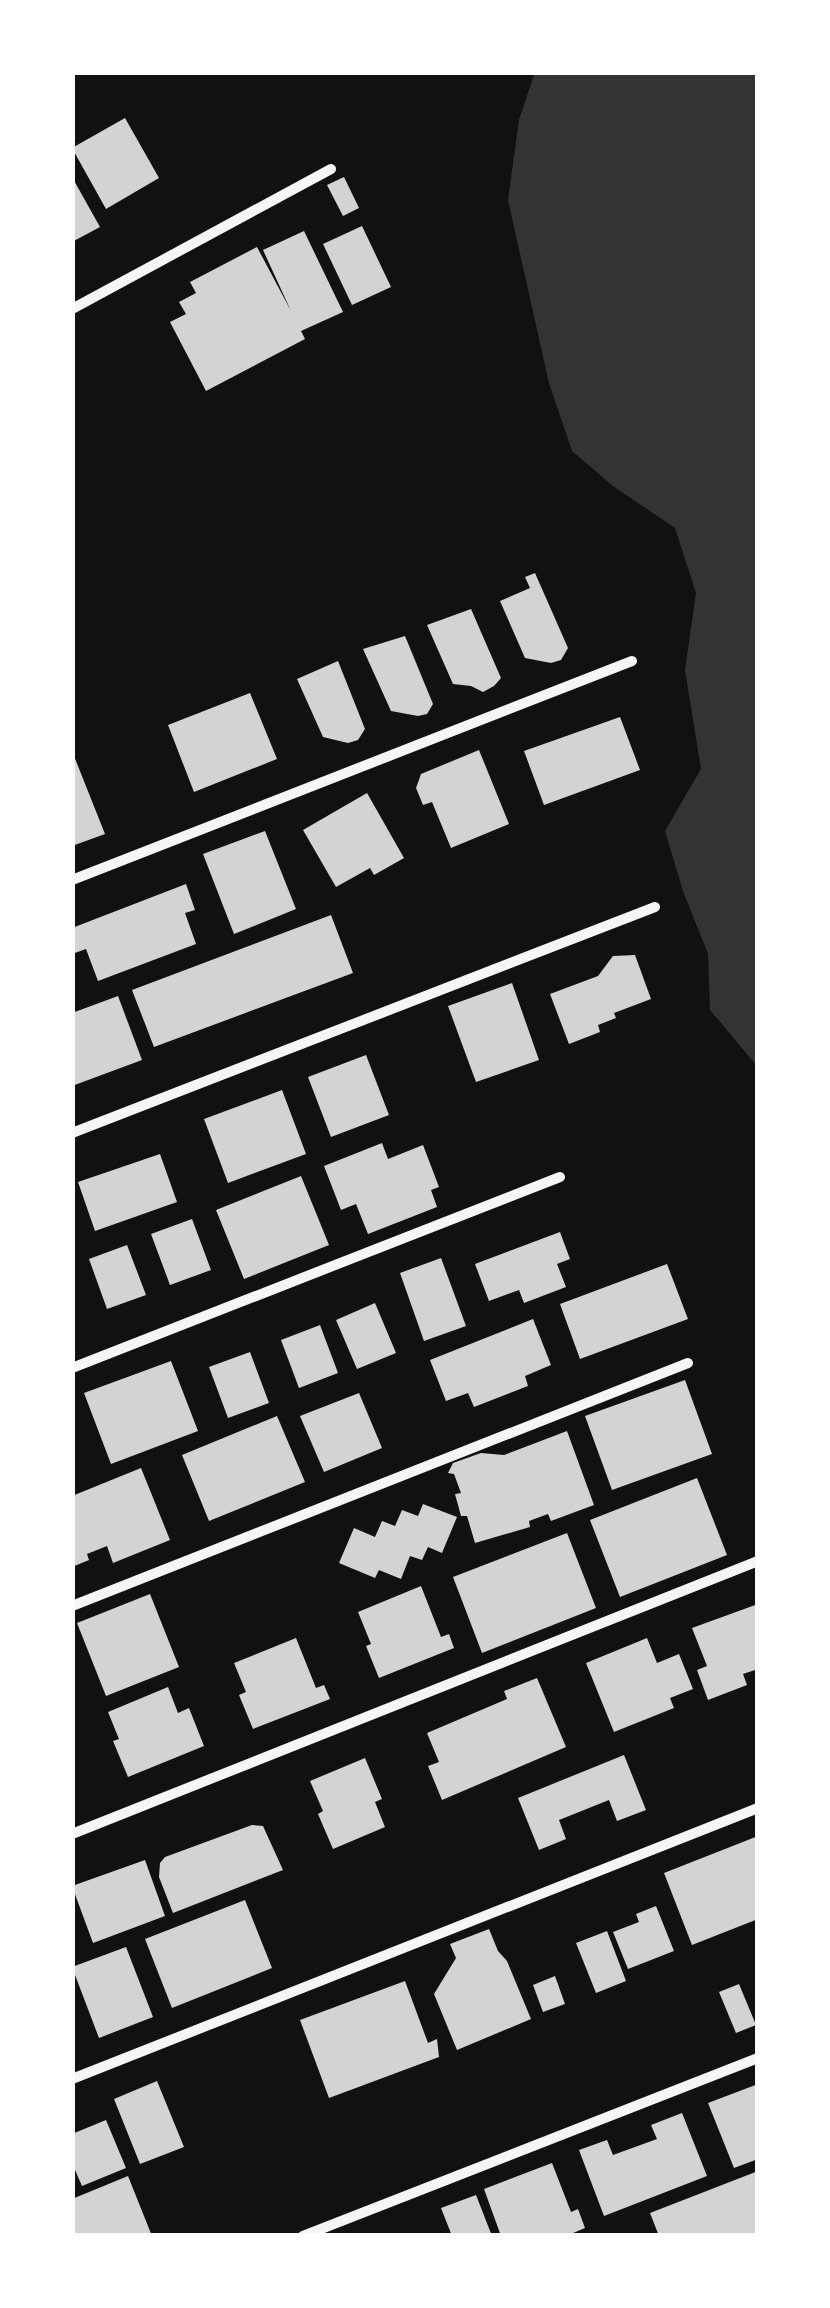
<svg xmlns="http://www.w3.org/2000/svg" width="830" height="2308" viewBox="0 0 830 2308" font-family="'Roboto Condensed',sans-serif">
	<rect width="100%" height="100%" fill="#111"/>
	<path fill="#333" d="M535,72L757,73V1066L710,1010L708,954L683,891L665,831L701,769L685,670L696,593L675,528L613,486L572,451L549,383L508,200L519,120Z"/>
	<path fill="#d3d3d3" d="M125,118L159,178L106,209L72,148Z
		M72,177L100,227L72,242Z
		M344,177L359,208L343,216L327,185Z
		M362,226L391,287L352,305L323,244Z
		M304,231L343,312L301,331L305,339L206,391L170,322L186,314L179,302L196,293L190,282L257,247L291,311L263,250Z
		M535,573L568,648L561,660L551,663L525,658L500,601L530,588L525,577Z
		M471,609L501,678L494,686L483,692L471,686L453,684L427,625Z
		M405,636L433,704L427,714L418,716L391,711L363,649Z
		M338,661L365,729L358,740L348,743L323,737L297,679Z
		M250,693L277,759L194,792L168,725Z
		M620,717L640,770L544,805L524,751Z
		M479,750L509,824L451,848L432,802L423,805L416,788L421,774Z
		M72,751L105,834L72,846Z
		M367,793L404,858L374,875L370,868L336,887L303,830Z
		M265,831L296,909L234,934L203,854Z
		M186,884L195,910L185,913L196,944L98,981L86,949L72,954V928Z
		M331,915L353,973L154,1047L132,990Z
		M635,955L651,999L614,1013L616,1018L598,1025L600,1032L569,1044L550,994L598,976L613,956Z
		M512,983L539,1060L476,1082L448,1006Z
		M118,996L142,1060L72,1086V1013Z
		M366,1055L389,1115L331,1137L308,1077Z
		M282,1090L306,1154L228,1183L204,1119Z
		M382,1143L388,1159L423,1145L439,1187L431,1190L437,1207L368,1234L356,1204L341,1210L324,1166Z
		M160,1154L177,1202L95,1231L78,1182Z
		M301,1176L329,1245L244,1279L216,1210Z
		M192,1219L211,1270L170,1285L151,1234Z
		M560,1232L570,1259L557,1264L566,1287L524,1303L519,1290L489,1301L475,1264Z
		M127,1245L146,1295L107,1309L89,1259Z
		M441,1258L466,1326L424,1341L400,1273Z
		M667,1264L688,1319L580,1359L560,1304Z
		M375,1303L396,1353L357,1369L336,1320Z
		M533,1319L551,1365L525,1376L528,1386L474,1407L468,1393L446,1401L430,1360Z
		M320,1325L338,1373L299,1388L281,1340Z
		M250,1352L269,1403L228,1418L209,1367Z
		M171,1361L198,1431L111,1464L84,1393Z
		M685,1380L712,1454L612,1490L585,1416Z
		M359,1393L382,1448L324,1472L300,1416Z
		M277,1416L305,1482L209,1521L182,1455Z
		M567,1431L594,1505L551,1521L548,1514L529,1521L530,1527L475,1543L467,1516H461L455,1494L461,1493L454,1474L448,1473L453,1463L481,1453L504,1455Z
		M141,1468L170,1540L113,1563L107,1546L87,1554L89,1560L72,1567V1496Z
		M697,1478L727,1555L620,1597L590,1520Z
		M423,1504L457,1517L442,1553L428,1547L422,1560L410,1556L401,1579L379,1570L375,1578L339,1563L354,1528L375,1537L382,1521L395,1526L402,1510L418,1516Z
		M567,1533L596,1608L482,1653L453,1577Z
		M421,1586L441,1637L449,1634L454,1648L379,1678L366,1646L371,1644L358,1612Z
		M150,1594L179,1667L106,1696L77,1623Z
		M758,1604V1669L743,1674L747,1685L708,1700L697,1670L707,1666L692,1628Z
		M296,1638L316,1688L324,1685L330,1699L253,1729L239,1695L246,1692L234,1663Z
		M647,1638L657,1663L679,1654L693,1689L670,1698L674,1708L614,1732L586,1663Z
		M537,1678L566,1747L442,1800L428,1766L439,1762L427,1733L507,1699L504,1691Z
		M168,1687L178,1713L189,1708L204,1746L128,1777L113,1741L119,1739L108,1712Z
		M624,1755L646,1810L617,1821L609,1800L559,1820L566,1839L539,1850L518,1798Z
		M365,1758L382,1799L375,1802L385,1827L333,1849L318,1814L323,1811L310,1781Z
		M252,1825L263,1826L283,1870L173,1913L159,1877L160,1863L165,1857Z
		M758,1836V1919L692,1945L664,1873Z
		M145,1860L165,1916L93,1943L72,1886Z
		M245,1900L272,1968L172,2008L145,1939Z
		M656,1906L674,1951L628,1969L613,1932L639,1922L636,1914Z
		M489,1929L498,1951L507,1961L531,2019L457,2050L434,1994L456,1958L450,1944Z
		M607,1931L626,1981L596,1993L576,1943Z
		M126,1947L153,2017L99,2038L72,1967Z
		M555,1976L565,2004L543,2012L533,1985Z
		M405,1981L428,2043L437,2039L439,2057L329,2098L300,2020Z
		M739,1984L756,2025L736,2033L719,1992Z
		M157,2081L184,2147L140,2164L114,2099Z
		M758,2084V2159L734,2168L708,2103Z
		M682,2113L707,2176L604,2216L579,2150L607,2140L613,2155L657,2139L651,2125Z
		M106,2120L126,2168L82,2186L72,2163V2134Z
		M552,2163L571,2212L578,2209L585,2228L566,2236H501L484,2189Z
		M758,2171V2236H659L650,2213Z
		M128,2176L152,2236H72V2199Z
		M476,2195L492,2236H452L441,2208Z"/>
	<g fill="none" stroke-linecap="round" stroke-linejoin="round">
		<path stroke="#f5f5f5" stroke-width="10" d="M72,309L331,169
			M72,880L632,661
			M72,1133L655,907
			M72,1368L560,1177
			M72,1606L688,1363
			M72,1834L758,1561
			M72,2079L758,1808
			M303,2236L758,2058"/>
	</g>
	<rect width="830" height="2308" fill="none" stroke="#ffffff" stroke-width="150"/>
</svg>
